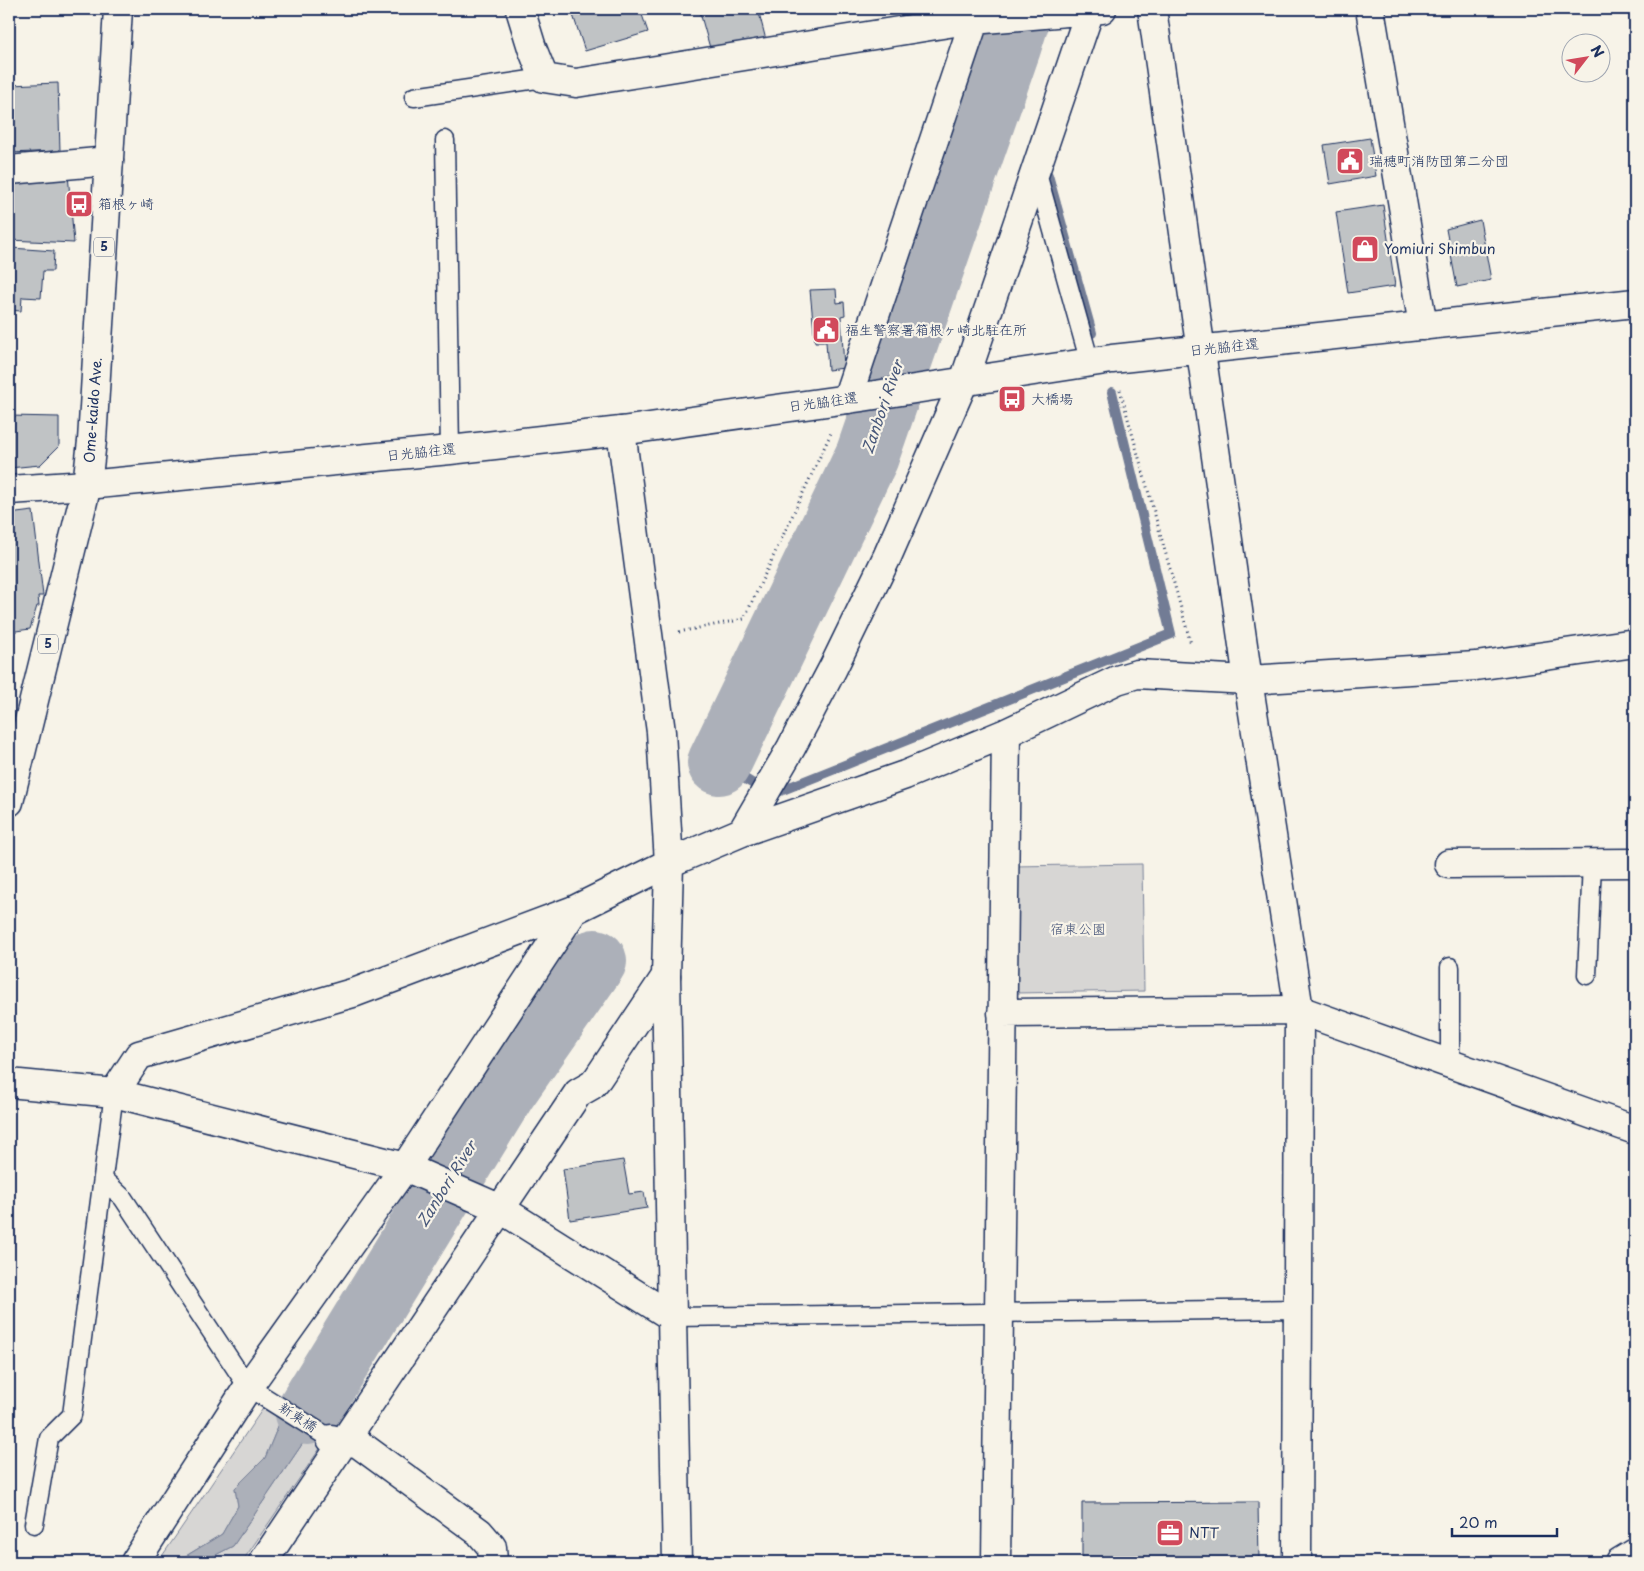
<svg xmlns="http://www.w3.org/2000/svg" width="1644" height="1571" viewBox="0 0 1644 1571" font-family="'Playpen Sans','Klee One',sans-serif">
	<rect width="100%" height="100%" fill="#f7f3e8"/>
	<filter id="ink" filterUnits="userSpaceOnUse"><feTurbulence type="fractalNoise" baseFrequency=".02" numOctaves="2"/><feDisplacementMap in="SourceGraphic" scale="10" xChannelSelector="R" yChannelSelector="G"/><feConvolveMatrix kernelMatrix="1 2 1 2 8 2 1 2 1" color-interpolation-filters="sRGB"/></filter>
	<g filter="url(#ink)">
		<path fill="#d7d6d4" stroke="#798299" d="M1142,864L1144,991L1015,993L1012,866Z
			M264,1407L281,1419L265,1458L235,1488L238,1506L222,1534L181,1559L179,1562H158Z
			M307,1437L321,1447L242,1562H202L233,1546Z"/>
		<path fill="#acb0b9" stroke="#727c95" d="M281,1419L307,1437L233,1546L202,1562H179L181,1559L222,1534L238,1506L235,1488L265,1458Z"/>
		<g fill="none" stroke-linecap="round" stroke-linejoin="round">
			<path stroke="#727c95" stroke-width="10" d="M1048,175L1092,333
				M719,763L755,785
				M775,793L1171,634L1112,392"/>
			<path stroke="#acb0b9" stroke-width="64" d="M719,763L867,456L1009,47L1021,9
				M307,1413L505,1090L595,961"/>
		</g>
		<path fill="#c0c3c5" stroke="#1b2f5e" d="M571,9H640L648,32L585,51Z
			M699,9H758L766,40L712,55Z
			M58,83L60,151L9,153V85Z
			M1370,138L1376,176L1330,184L1324,145Z
			M68,174L74,243L9,240V179Z
			M1383,205L1395,286L1348,293L1336,212Z
			M1480,220L1491,280L1457,287L1446,229Z
			M11,248L54,251L53,271H43L41,298L22,297L21,311L9,310V253H11Z
			M836,289L837,303L844,302L845,315L841,316L844,368L828,370L826,342H815L810,290Z
			M9,416L59,417V446L40,465L9,468Z
			M33,511L43,596H38L39,606H37L30,629L9,632V514Z
			M623,1160L629,1194L644,1192L647,1208L570,1220L563,1169Z
			M1258,1502L1259,1562H1082V1503Z"/>
		<g fill="none" stroke-linecap="round" stroke-linejoin="round">
			<defs>
				<path id="lane" d="M414,97L544,78
					M445,140L450,450
					M1036,170L1090,363
					M1587,975L1592,863
					M1450,1065V967
					M103,1179L123,1198L248,1387L331,1439
					M672,1317L1298,1309
					M34,1524L49,1438L72,1415L114,1093"/>
				<path id="street" d="M520,9L532,48L544,78L576,83L961,21L1102,9
					M1370,9L1423,326
					M9,170L109,161
					M847,399L978,9
					M621,431L661,732L669,863
					M742,832L791,748L833,668L887,557L964,381L1090,10
					M1449,864L1635,863
					M1002,1013L1299,1010L1635,1130
					M9,1083L114,1093L405,1167L501,1209L672,1317L677,1562
					M114,1093L139,1055L356,992L574,910L669,863L742,832L905,775L1006,733L1117,680L1137,674L1248,680L1476,666L1635,643
					M331,1439L345,1443L356,1442L479,1532L492,1547L493,1562
					M135,1562L248,1387L405,1167L574,910
					M263,1562L578,1093L592,1085L598,1078L666,976
					M996,1562L1006,733
					M1620,1562L1635,1553"/>
				<path id="secondary" d="M1152,9L1248,680L1299,1010L1297,1562
					M9,490L87,485L450,450L621,431L862,397L1112,359L1635,303
					M669,863L666,976L672,1317"/>
				<path id="primary" d="M9,802L87,485L92,441L118,9"/>
			</defs>
			<use href="#lane" stroke="#1b2f5e" stroke-width="21"/>
			<use href="#street" stroke="#1b2f5e" stroke-width="31"/>
			<use href="#secondary" stroke="#1b2f5e" stroke-width="31"/>
			<use href="#primary" stroke="#1b2f5e" stroke-width="31"/>
			<path stroke="#1b2f5e" stroke-width="3" stroke-dasharray="1 4" stroke-linecap="butt" d="M1120,390L1191,644
				M679,632L744,619L831,433"/>
			<use href="#lane" stroke="#f7f3e8" stroke-width="18"/>
			<use href="#street" stroke="#f7f3e8" stroke-width="28"/>
			<use href="#secondary" stroke="#f7f3e8" stroke-width="28"/>
			<use href="#primary" stroke="#f7f3e8" stroke-width="28"/>
		</g>
	</g>
	<defs>
		<symbol id="civic-square" viewBox="-11 -11 22 22"><rect x="-9" y="-9" width="18" height="18" rx="4" fill="#d1495b" stroke="#f7f3e8"/><path d="M-.6-6.5H3V-4.5H.6V-3L4-1V1h2V6H-6V1h2V-1L-.6-3ZM-1.2 2.5V6h2.4V2.5Z" fill="#fff"/></symbol>
		<symbol id="bus-square" viewBox="-11 -11 22 22"><rect x="-9" y="-9" width="18" height="18" rx="4" fill="#d1495b" stroke="#f7f3e8"/><path d="M-5-6H5V4H4V6H2V4H-2V6H-4V4H-5ZM-3.5-4V0h7V-4ZM-3.5 1.2v1.5H-2V1.2ZM2 1.2v1.5H3.5V1.2Z" fill="#fff"/></symbol>
		<symbol id="shop-square" viewBox="-11 -11 22 22"><rect x="-9" y="-9" width="18" height="18" rx="4" fill="#d1495b" stroke="#f7f3e8"/><path d="M-5-2.5h2.3a2.7 3.5 0 0 1 5.4 0H5L5.5 6h-11ZM-1.5-2.5h3a1.5 2.3 0 0 0-3 0Z" fill="#fff"/></symbol>
		<symbol id="office-square" viewBox="-11 -11 22 22"><rect x="-9" y="-9" width="18" height="18" rx="4" fill="#d1495b" stroke="#f7f3e8"/><path d="M-6-3h4V-5.5h4V-3h4V5H-6ZM-1-4.5V-3h2v-1.5ZM-6 0V1H6V0Z" fill="#fff"/></symbol>
	</defs>
	<g fill-rule="evenodd">
		<use href="#civic-square" x="1334" y="145" width="32" height="32"/>
		<use href="#bus-square" x="63" y="188" width="32" height="32"/>
		<use href="#shop-square" x="1349" y="233" width="32" height="32"/>
		<use href="#civic-square" x="810" y="314" width="32" height="32"/>
		<use href="#bus-square" x="996" y="383" width="32" height="32"/>
		<use href="#office-square" x="1154" y="1517" width="32" height="32"/>
	</g>
	<g text-anchor="middle" stroke-width="4.5" stroke-linejoin="round" paint-order="stroke">
		<g fill="#f7f3e8" stroke="#5d6a87" stroke-width="1">
			<rect x="94" y="237.5" width="20" height="19" rx="4"/>
			<rect x="38" y="634.5" width="20" height="19" rx="4"/>
		</g>
		<g font-size="12" font-weight="bold" fill="#1b2f5e">
			<text x="104" y="251">5</text>
			<text x="48" y="648">5</text>
		</g>
		<g font-size="14" fill="#1b2f5e" stroke="#f7f3e8" text-anchor="start">
			<text x="1369" y="166">瑞穂町消防団第二分団</text>
			<text x="98" y="209">箱根ヶ崎</text>
			<text x="1384" y="254">Yomiuri Shimbun</text>
			<text x="845" y="335">福生警察署箱根ヶ崎北駐在所</text>
			<text x="1031" y="404">大橋場</text>
			<text x="1189" y="1538">NTT</text>
		</g>
		<g font-size="14" fill="#1b2f5e" stroke="#f7f3e8">
			<text transform="translate(1224 347) rotate(-6)" y="5">日光脇往還</text>
			<text transform="translate(823 402) rotate(-8)" y="5">日光脇往還</text>
			<text transform="translate(93 410) rotate(-86)" y="5">Ome-kaido Ave.</text>
			<text transform="translate(421 452) rotate(-6)" y="5">日光脇往還</text>
			<text transform="translate(298 1417) rotate(33)" y="5">新東橋</text>
		</g>
		<g font-size="14" fill="#415076" stroke="#f7f3e8">
			<text x="1078" y="934">宿東公園</text>
		</g>
		<g font-size="15" font-style="italic" fill="#465679" stroke="#f7f3e8">
			<text transform="translate(883 407) rotate(-71)" y="5">Zanbori River</text>
			<text transform="translate(447 1184) rotate(-58)" y="5">Zanbori River</text>
		</g>
	</g>
	<rect width="1644" height="1571" fill="none" stroke="#f7f3e8" stroke-width="30"/>
	<rect x="15" y="15" width="1614" height="1541" fill="none" stroke="#1b2f5e" stroke-width="2" filter="url(#ink)"/>
	<g transform="translate(1586 58) rotate(59)"><circle r="24" fill="#f7f3e8" stroke="#9fa5b1"/>
	<path d="M0-4L9 19L0 12L-9 19Z" fill="#d1495b"/>
	<text y="-8" font-size="14" font-weight="bold" text-anchor="middle" fill="#1b2f5e">N</text>
	</g>
	<path d="M1452 1528v8h105v-8" fill="none" stroke="#1b2f5e" stroke-width="2.5"/>
	<text x="1459" y="1528" font-size="15" fill="#1b2f5e" stroke="#f7f3e8" stroke-width="4" paint-order="stroke">20 m</text>
</svg>
